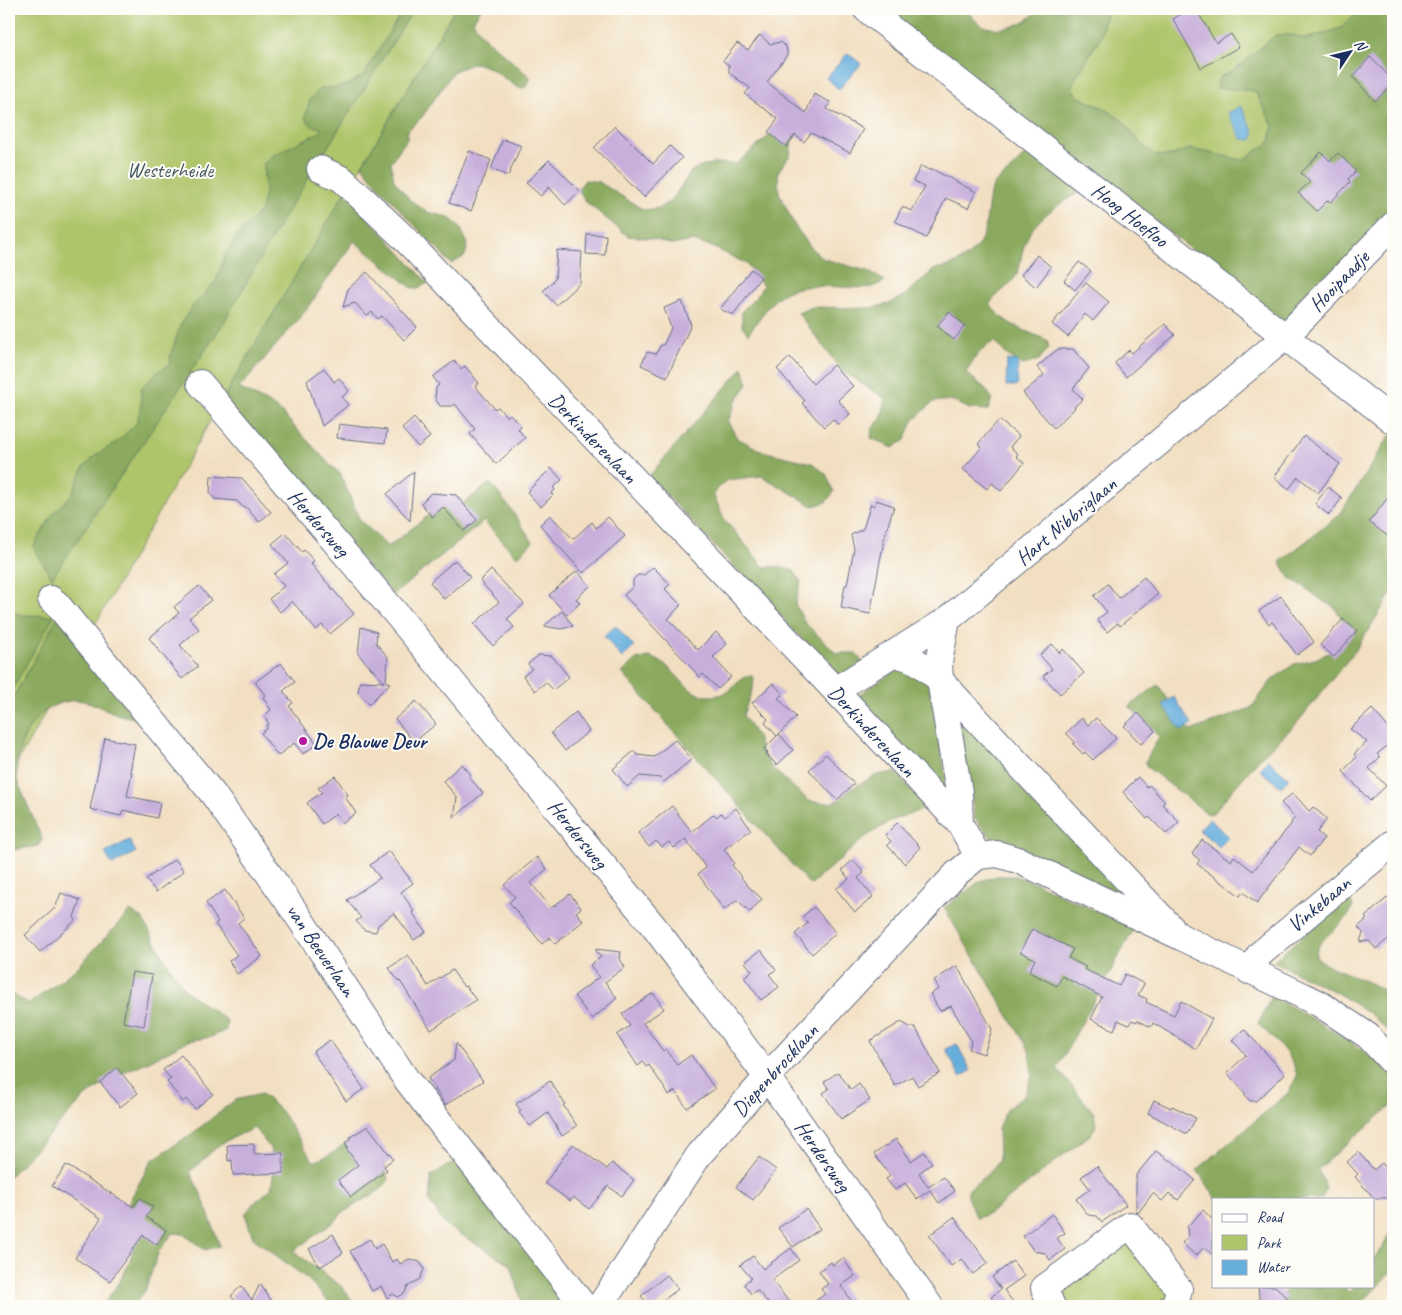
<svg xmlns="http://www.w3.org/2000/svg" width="1402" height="1315" viewBox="0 0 1402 1315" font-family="Caveat,sans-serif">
	<rect width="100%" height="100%" fill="#fdfcf7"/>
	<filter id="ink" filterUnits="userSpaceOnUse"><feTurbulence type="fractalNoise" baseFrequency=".02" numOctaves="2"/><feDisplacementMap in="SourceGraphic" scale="10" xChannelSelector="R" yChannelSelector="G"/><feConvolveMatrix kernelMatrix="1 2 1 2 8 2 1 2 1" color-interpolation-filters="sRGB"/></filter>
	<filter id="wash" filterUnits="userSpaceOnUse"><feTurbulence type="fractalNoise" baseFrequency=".0096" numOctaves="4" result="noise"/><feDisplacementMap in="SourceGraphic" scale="20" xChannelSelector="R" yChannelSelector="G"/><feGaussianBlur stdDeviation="1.12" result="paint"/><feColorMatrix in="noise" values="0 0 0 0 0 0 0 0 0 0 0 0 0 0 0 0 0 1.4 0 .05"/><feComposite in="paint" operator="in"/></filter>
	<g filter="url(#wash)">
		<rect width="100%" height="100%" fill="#f2dfc1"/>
		<path fill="#afc56a" stroke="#657a64" d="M9,9H455L222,400L9,777Z
			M1109,9H1247L1259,11L1257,9H1360L1341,28L1306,39L1292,35L1264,44L1253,55L1234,70L1220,77L1217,88L1255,90L1273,125L1270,142L1243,160L1190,149L1170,156L1154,155L1141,144L1123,121L1104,108L1078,97L1072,88L1074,81L1101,36L1106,12Z
			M1134,1239L1173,1292L1163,1306H1067L1060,1295Z"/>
		<path fill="#8baa5e" stroke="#536c5e" d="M403,9H414L284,217L221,327L52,578L33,547L53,514L72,494L84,467L96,455L117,442L136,424L141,407V388L156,373L170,364L171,353L181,324L193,306L216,281L225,255L237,236L261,210L265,192L264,179V163L271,156L320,132L321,128L312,126L305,118L310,99L321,88H334L349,84L364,75Z
			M455,9H481L473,21L481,34L531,78L525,88L517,87L490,68L475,63L454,71L422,117L408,130L407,139L391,162L394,180L410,200L427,212L448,217L460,227L468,244L465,256L451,264L379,187L362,165Z
			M883,9H966C969,14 977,23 983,26C1002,33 1027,25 1038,9H1109L1106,12L1101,36L1074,81L1072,88L1078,97L1104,108L1123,121L1141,144L1154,155L1170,156L1190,149L1243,160L1270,142L1273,125L1255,91L1216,88L1220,77L1234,70L1276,35H1292L1307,39L1322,34L1341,28L1360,9H1393V211L1286,323Z
			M778,128L799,132L792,141L790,155L778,172L779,193L795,226L813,250L824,259L867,271L885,281C881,283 876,286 871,287C842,291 802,277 777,298C766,308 757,322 748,334L742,326V311L756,297L763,286L747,264L710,246L692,241L672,245L654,239L628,236L586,202L578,189L585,180L599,182L644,210L659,208L672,200L692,170L713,163L736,164Z
			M1029,151L1081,191C1059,205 1032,219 1024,246C1020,257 1022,268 1014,279C1008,287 997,294 990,303C1000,323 1026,331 1047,340L1049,348L1038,361L1023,365L1006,354L995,341C981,348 973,359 966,373L985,388L992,398L988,410L970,409L951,400L933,402L913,421L905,440L893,448L871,438L872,428L881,419L886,399L842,371L798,313L812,307L870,308L889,304L905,295L935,269L950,266L968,256L980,243L985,229L990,193L995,183L1007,173Z
			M345,192L428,283L418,288H412L354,241L304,313L239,388L270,404L282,413L330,465L340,473L360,520L388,547L439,507L465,502L490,483L510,508L533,542L517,557L484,521L393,595L222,400Z
			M743,367L748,384L736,401L728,422L737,438L762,451L812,463L826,474L834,492L826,502L813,506L762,476L727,480L713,494L724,519L764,567H781L793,570L801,582L795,604L805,623L836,653H856L862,662L838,678L649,476Z
			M1390,435L1393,438V591L1355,651L1297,723L1259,759L1213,813L1208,814L1147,767L1145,762L1159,737L1129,706L1158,685L1190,731L1251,708L1272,680L1294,664L1315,659L1331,652L1343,620L1333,606L1324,602L1303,586L1291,579L1280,562L1340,514Z
			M9,610L22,615L54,616L9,695Z
			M57,618L139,719C130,717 120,716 112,712C100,707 90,701 76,700C71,700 66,702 61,703C30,712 14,750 17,780L42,839L39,846L18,849L9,852V705Z
			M649,657C681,665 683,703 719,695C731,693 737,679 751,675L754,679L753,688L743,715L757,737L761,751L773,769L809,801L829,803L839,800L851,789L865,781L877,775L895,772L929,807L893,820L867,836L810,885L622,673L636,660Z
			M896,670H917L928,681L952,809L856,697Z
			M955,702L1157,915L1075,875L993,840L975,819Z
			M996,876H1015L1036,883L1134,929L1057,1068L1094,1113L1096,1126L1090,1135L1037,1176L990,1213L977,1218L968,1200V1190L990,1172L999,1160L998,1128L1006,1110L1025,1095L1032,1075L1029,1050L944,908L980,881Z
			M1349,897L1353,907C1346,926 1315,938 1316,956L1325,964L1372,984L1393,996V1036L1369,1013L1337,993L1273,961Z
			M130,911L142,918L167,963L186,991L227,1021L226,1030L211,1037L188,1041L149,1061L115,1076L85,1097L9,1177V989L12,994L29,1004L76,969Z
			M1272,996C1313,1020 1358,1042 1393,1075V1104L1318,1169L1326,1188L1322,1199H1217L1197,1170L1288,1093L1297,1076C1293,1054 1273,1039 1258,1024Z
			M262,1094L281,1111L314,1162L331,1154L347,1142L385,1165L388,1181L380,1190L342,1213L334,1222L293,1251L341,1286L357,1306H332L310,1281L253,1238L245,1214L255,1202L271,1189L274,1170L270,1148L254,1128L220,1144L190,1172L202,1196L220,1246L205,1250L183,1234L173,1233L159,1251L145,1291L133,1306H102C116,1287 132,1267 134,1242C134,1232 128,1218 126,1207L152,1160L193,1133L235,1100Z
			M460,1158L570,1306H523L511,1265L445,1225L429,1201L431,1176Z
			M1393,1227V1270L1359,1306H1272L1288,1288L1287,1286H1343L1349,1292L1354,1286H1373V1260L1383,1247Z"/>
		<path fill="#66afdd" stroke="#406f9e" d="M848,53L861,64L839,89L826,78Z
			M1241,106L1254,133L1252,140L1242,139L1228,113Z
			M1007,360L1018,361L1017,386H1006Z
			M616,626L634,647L622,658L604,636Z
			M1174,697L1192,724L1181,731L1163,704Z
			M1268,760L1289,778L1281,787L1260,770Z
			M1209,819L1229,837L1219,847L1199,830Z
			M129,840L136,852L112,865L105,853Z
			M957,1044L971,1071L960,1077L946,1049Z"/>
		<g id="blocks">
			<path fill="#c7afdb" d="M1190,9H1196L1216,43L1231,34L1239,47L1201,68L1173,19Z
				M760,35L770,44L781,42L786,47L787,51V55L767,82L806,113L814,94L830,102L827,109L863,129L850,153L811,133L804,142L795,135L786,147L768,132L778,119L745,94L750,88L729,73V65L723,61L737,43L748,50Z
				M1370,57L1393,80V84L1375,101L1353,77Z
				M615,126L653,164L670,146L682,158L644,197L594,148Z
				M503,139L521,146L508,176L491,169Z
				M469,151L491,160L471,211L449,203Z
				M1321,152L1330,161L1338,153L1356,171L1348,179L1350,182L1331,202L1328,200L1317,211L1298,193L1310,182L1301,173Z
				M549,160L580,191L565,205L549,187L541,196L526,183Z
				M921,166L931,171L932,169L976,192L968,208L946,198L926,238L895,221L902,207L912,211L925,186L913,181Z
				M587,234L606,235L605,255L586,254Z
				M557,250L582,252L580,283L556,305L543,291L555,279Z
				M1037,255L1051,267L1036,287L1021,275Z
				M1079,262L1091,271L1075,290L1064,281Z
				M751,269L761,277L733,315L720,309Z
				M367,272L417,327L404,340L382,316L378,319L372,312L367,316L355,303L343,307L348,289Z
				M1086,283L1109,302L1093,321L1085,314L1068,337L1052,324Z
				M682,301L691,325L667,377L641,365L647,352L656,354L660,346L664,344L671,328L664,308Z
				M949,312L965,325L954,340L937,326Z
				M1165,324L1175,335L1126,377L1115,363L1129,350L1132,353Z
				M1058,349H1073L1089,368L1073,389L1083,399L1074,407L1075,408L1054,428L1023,393L1044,375L1037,367Z
				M790,357L813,384L833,365L853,386L838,400L850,414L838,425L833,419L824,427L802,403L805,401L777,369Z
				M454,361L461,369L465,366L479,383L475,386L495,409L498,407L507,417L510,414L521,426L518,429L525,438L496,464L470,434L475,429L455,404L452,406H440L435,398L436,388L439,385L433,377Z
				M324,368L334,382L339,378L349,391L342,397L348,405L322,426L307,381Z
				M414,418L430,437L418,447L402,429Z
				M999,420L1019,436L1010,447L1018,454L1016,456L1024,463L1001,491L992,483L987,489L963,469L982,447L978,444Z
				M339,424L387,430L385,443L337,438Z
				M1304,436L1340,464L1318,493L1298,477L1289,489L1274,477Z
				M551,468L562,480L553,488L555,490L551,494L553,495L541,507L527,492Z
				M414,471L410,521L387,494Z
				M211,476L242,478L271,512L259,522L245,506L244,508L237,501L215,499L210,493Z
				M1328,487L1342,498L1329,515L1315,504Z
				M1393,491V540L1369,522Z
				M431,493L456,495L477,520L464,531L443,507L432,517L421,503Z
				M876,500L894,506L885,535L870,614L841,608L845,585H847L854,549L851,535L863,529L871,504L874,506Z
				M550,515L573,539L592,522L596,528L608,517L625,536L583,573L540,525Z
				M285,533L302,552L304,550L314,561L311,564L354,614L330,634L322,625L316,630L292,601L280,612L269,599L284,586L274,574L288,563L272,544Z
				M455,560L470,577L444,599L430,582Z
				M653,567L670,584L665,589L681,605L668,619L698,650L716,632L727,644L713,657L731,677L718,689L703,674L700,677L624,595L633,587V580L638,575H644Z
				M491,570L524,604L507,619L514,627L493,646L474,624L499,602L480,581Z
				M577,571L590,586L576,599L580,603L567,615L549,595Z
				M1144,577L1158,594L1120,626L1118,623L1107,632L1097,620L1107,612L1094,596L1108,584L1119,598Z
				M199,586L211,600L189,618L199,629L180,645L198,666L182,679L149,638L179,613L174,607Z
				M1281,596L1314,642L1297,655L1272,622L1269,624L1259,611Z
				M562,611L573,626L561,629L544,626Z
				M1343,619L1357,631L1334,657L1320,645Z
				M361,627L377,632L376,643L388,657L386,682L390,683L369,704L358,692L360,681L384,682L358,654Z
				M1052,644L1060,653L1063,649L1084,673L1060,694L1043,676L1052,669L1040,655Z
				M539,655L552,656L569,677L553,690L546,682L535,691L523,676L532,669L528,664Z
				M281,663L295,682L283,691L293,703L289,706L317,744L303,754L294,743L278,756L261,733L268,728L266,726L269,724L264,716L271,710L263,697L265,695L255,682Z
				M773,683L783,694L778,698L796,717L777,736L765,723L768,719L752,703Z
				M416,701L436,724L414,742L395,719Z
				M1372,709L1386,725L1393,737V741L1377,754L1380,757L1369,768L1386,786L1370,801L1343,771L1357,757L1354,754L1367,742L1350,729Z
				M576,712L589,731L565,751L551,733Z
				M1138,713L1155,731L1141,744L1124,726Z
				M1082,718L1088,725L1096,718L1116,738L1093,760L1085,752L1083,754L1073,744L1075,742L1066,733Z
				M779,734L793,750L777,765L766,754L768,753L764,749Z
				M105,738L135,744L130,772H132L127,796L160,803L157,818L123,810L121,816L90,809Z
				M675,740L692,759L664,782L660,778L640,776L627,787L613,769L634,751L637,755L654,757Z
				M826,754L854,784L837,800L809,770Z
				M462,764L471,775L469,777L483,793L454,818L457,797L443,781Z
				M335,776L348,795L345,797L356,813L342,823L336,814L322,824L307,803L322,792L318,788Z
				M1138,777L1147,787L1149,785L1165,802L1162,804L1179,822L1166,834L1149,817L1147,819L1123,792Z
				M1293,793L1309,811L1313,807L1327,819L1317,832L1324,838L1310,856L1299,847L1257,903L1243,892L1240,896L1197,864L1200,860L1192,854L1202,840L1231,861L1234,856L1253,871L1292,823L1291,822L1295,818L1281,803Z
				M672,806L692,832L714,814L717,817L721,813L725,817L736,808L751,830L724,849L734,863L732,865L747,885L762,899L750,912L737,900L724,910L698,874L706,868L686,839L674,848L669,842L662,847L656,841L649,847L638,833Z
				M897,823L920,847L905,864L887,845L891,841L885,835Z
				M389,851L413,883L401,892L414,911L412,912L426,932L414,940L394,913L378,925L376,932L364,930L356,921L361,918L347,900L380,878L370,865Z
				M537,857L547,869L531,883L551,908L570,894L581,908L576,912L583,921L555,944L550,937L542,944L509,902L515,897L504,885Z
				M175,859L184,871L156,892L146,879Z
				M853,860L864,873L858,878L873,897L855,912L836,889L849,879L842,870Z
				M225,890L244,918L238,923L262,956L237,974L229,961L237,955L215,924L218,922L206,903Z
				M61,893L80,900L74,917L76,920L40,952L25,935L55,908Z
				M1393,893V935L1376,949L1369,941L1360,942L1363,933L1358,927L1367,919L1365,917Z
				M814,907L836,933L812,954L795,934L808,923L802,917Z
				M1032,929L1073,949L1068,958L1086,967L1084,969L1119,986L1125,974L1144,984L1138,995L1147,999L1146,1002L1174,1015L1181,1001L1212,1019L1196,1049L1153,1023L1151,1027L1137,1020L1136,1022L1132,1020L1129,1025L1118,1020L1114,1030L1091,1019L1102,997L1062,976L1057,986L1029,972L1035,959L1020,952Z
				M595,949L621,952L620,959L625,967L605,982L617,998L592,1019L574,996L599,977L590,965L601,957Z
				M761,950L776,970L769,974L779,987L761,1000L744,977L752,971L745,962Z
				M408,955L428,986L452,970L464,987L466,986L476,1000L431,1030L400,981L399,982L389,968Z
				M957,966L992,1029L984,1054L969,1049L971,1041L951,1006L940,1011L930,994L939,989L934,980Z
				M132,972L152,975L144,1026L123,1022Z
				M653,993L664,1009L643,1023L663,1051L666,1049L677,1065L691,1055L715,1089L687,1108L675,1091L669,1095L649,1065L646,1067L643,1062L638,1066L617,1035L630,1026L622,1014Z
				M901,1022L910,1027H915L940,1073L918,1086L912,1076L895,1086L870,1041Z
				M1244,1029L1285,1074L1256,1101H1250L1245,1095V1093L1227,1073L1246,1055L1232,1040Z
				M330,1040L364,1089L346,1101L313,1052Z
				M456,1043L483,1081L445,1105L428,1078L454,1060Z
				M181,1055L213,1094L195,1109L186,1099L183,1102L167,1082L171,1079L163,1070Z
				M117,1068L138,1093L120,1107L100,1082Z
				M838,1072L851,1090L859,1084L870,1100L841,1119L823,1093L829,1089L824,1082Z
				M550,1081L565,1104L563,1105L577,1126L562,1136L548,1113L530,1126L519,1113L521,1111L516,1104Z
				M1154,1100L1171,1108L1172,1106L1196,1118L1187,1134L1148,1113Z
				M368,1126L393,1159L384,1166L387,1170L351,1197L338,1180L358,1165L346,1148L348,1147L345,1143L350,1139V1137Z
				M896,1139L911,1161L924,1152L932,1163L919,1173L928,1187L944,1177L955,1191L939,1203L930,1190L917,1199L905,1183L895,1190L886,1179L890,1176L874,1154Z
				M254,1144V1154L283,1153V1173L233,1175L232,1160L228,1161L227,1145Z
				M573,1144L607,1169L612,1163L634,1180L622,1196L608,1186L589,1209L573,1197L570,1201L545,1183Z
				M1156,1151L1170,1161L1171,1160L1195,1180L1178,1200L1169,1193L1162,1201L1153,1193L1138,1213L1136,1211V1175Z
				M1358,1152L1374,1170L1382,1163L1385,1167L1393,1159V1198H1374L1355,1177L1358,1174L1347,1162Z
				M759,1157L776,1170L753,1200L736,1187Z
				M66,1165L133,1207L140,1198L153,1207L146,1217L166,1230L157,1245L143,1235L110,1281L75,1258L101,1218L52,1186Z
				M1097,1166L1126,1205L1102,1222L1097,1216L1088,1215L1076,1199L1090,1189L1081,1177Z
				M806,1209L820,1229L793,1247L778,1228Z
				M1203,1210L1213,1220V1255L1204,1247L1196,1256L1182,1243L1188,1237L1187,1227Z
				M1052,1214L1065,1233L1057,1238L1065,1249L1050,1260L1045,1253L1034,1251L1023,1236Z
				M954,1217L988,1263L973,1274L962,1259L951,1266L929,1235Z
				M333,1234L343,1253L320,1267L309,1249Z
				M370,1239L375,1249L382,1244L392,1262L397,1259L400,1264L409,1259L420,1262L424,1269L420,1279L407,1287L405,1293L398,1297L393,1294L387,1298L381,1286L372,1291L350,1251Z
				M791,1248L799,1260L772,1280L792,1306H771L757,1290L751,1294L744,1284L751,1278L740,1265L753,1256L763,1269Z
				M843,1258L855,1276L841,1286L855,1306H808L825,1294L821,1289L828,1284L819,1271L831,1262L833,1265Z
				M1013,1261L1024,1276L1004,1290L1016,1306H997L991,1297L1001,1289L992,1277Z
				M667,1275L678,1289L656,1306H650L641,1296Z
				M260,1284L275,1306H239L231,1296L241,1286L252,1300Z
				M1258,1286H1275L1287,1297L1280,1306H1260Z"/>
		</g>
	</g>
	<g filter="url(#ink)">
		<use href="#blocks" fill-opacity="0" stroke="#666d81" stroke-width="1"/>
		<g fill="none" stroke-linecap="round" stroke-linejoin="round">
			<defs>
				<path id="minor" d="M866,9L1393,421
					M320,169L342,179L403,237L835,690L960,824L978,856L997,854L1018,860L1179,936L940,680C924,666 915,657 893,654
					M200,383L398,616L655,928L767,1077L930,1306
					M51,599L57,604L213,794L298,916L406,1079L584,1306
					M947,620L939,662L940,680L959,792L960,824
					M835,690L947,620L1285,337L1393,225
					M1179,936L1320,1004L1368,1036L1393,1063
					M1249,971L1260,954L1393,843
					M600,1306L699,1155L767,1077L957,873L978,856
					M1052,1306L1044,1288L1130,1225L1179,1289L1176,1302L1172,1306"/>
			</defs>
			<use href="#minor" stroke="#666d81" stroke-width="28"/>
			<use href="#minor" stroke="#fff" stroke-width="26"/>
		</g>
	</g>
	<circle fill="#b5179e" stroke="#fdfcf7" stroke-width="2" cx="303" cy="741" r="5"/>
	<g text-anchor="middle" stroke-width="4" stroke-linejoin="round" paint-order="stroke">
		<g font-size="21" fill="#475c62" stroke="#fdfcf7">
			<text x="170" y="177">Westerheide</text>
		</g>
		<g font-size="21" fill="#1b2f5e" stroke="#fdfcf7">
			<text transform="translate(1130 215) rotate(38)" y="7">Hoog Hoefloo</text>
			<text transform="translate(1339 281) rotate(-46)" y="7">Hooipaadje</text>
			<text transform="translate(593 438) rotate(46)" y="7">Derkinderenlaan</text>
			<text transform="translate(1066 521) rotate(-40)" y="7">Hart Nibbriglaan</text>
			<text transform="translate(319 523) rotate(49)" y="7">Herdersweg</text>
			<text transform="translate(872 731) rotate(47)" y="7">Derkinderenlaan</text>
			<text transform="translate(578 834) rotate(51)" y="7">Herdersweg</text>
			<text transform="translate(1319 904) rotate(-40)" y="7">Vinkebaan</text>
			<text transform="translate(321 950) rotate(56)" y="7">van Beeverlaan</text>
			<text transform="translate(775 1070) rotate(-48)" y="7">Diepenbrocklaan</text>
			<text transform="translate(823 1156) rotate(55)" y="7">Herdersweg</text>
		</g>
		<g font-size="21" font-weight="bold" fill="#1b2f5e" stroke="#fdfcf7" text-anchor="start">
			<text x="313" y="748">De Blauwe Deur</text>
		</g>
	</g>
	<rect width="1402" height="1315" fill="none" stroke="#fdfcf7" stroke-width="30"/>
	<rect x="1212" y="1198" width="162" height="90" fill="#fdfcf7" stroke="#a3aaba"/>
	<rect x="1222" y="1214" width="25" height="8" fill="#ffffff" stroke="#a3aaba"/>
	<text x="1257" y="1222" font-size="15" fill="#1b2f5e">Road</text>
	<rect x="1222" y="1235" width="25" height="15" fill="#afc56a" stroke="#a3aaba"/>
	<text x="1257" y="1248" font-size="15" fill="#1b2f5e">Park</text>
	<rect x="1222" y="1260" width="25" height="15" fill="#66afdd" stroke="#a3aaba"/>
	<text x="1257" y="1272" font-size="15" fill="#1b2f5e">Water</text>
	<g transform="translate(1350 52) rotate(55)" stroke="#fdfcf7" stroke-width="4" paint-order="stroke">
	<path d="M0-4L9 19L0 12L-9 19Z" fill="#1b2f5e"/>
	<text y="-8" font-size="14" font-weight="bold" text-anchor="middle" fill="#1b2f5e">N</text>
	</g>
</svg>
